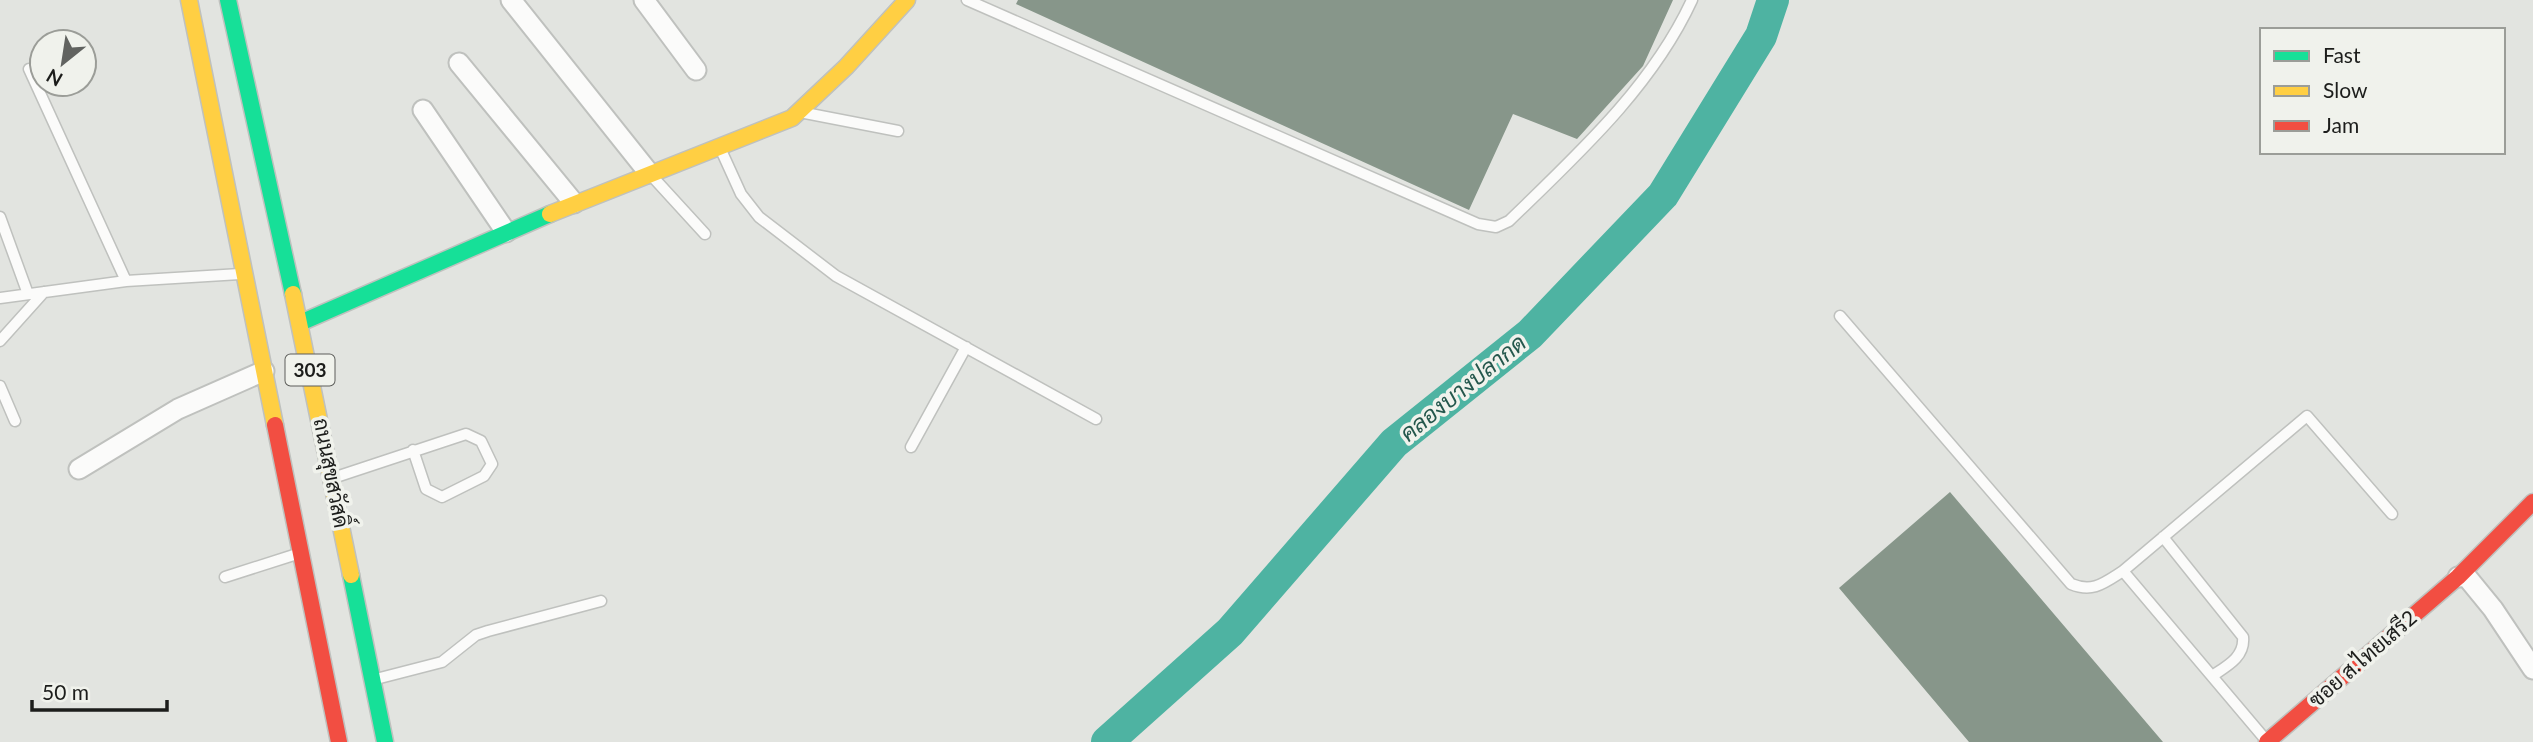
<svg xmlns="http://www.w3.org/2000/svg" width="2533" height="742" viewBox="0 0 2533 742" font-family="Lato,Sarabun,sans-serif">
	<rect width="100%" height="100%" fill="#e2e4e0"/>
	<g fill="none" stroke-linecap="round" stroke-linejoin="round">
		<path stroke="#4eb3a2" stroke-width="32" d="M1107,742L1230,632L1394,443L1530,334L1663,195L1761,36L1773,0"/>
	</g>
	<path fill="#87968a" d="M1018,0H1673L1643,66L1577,139L1513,114L1469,210L1016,4Z
		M1950,492L2163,742H1969L1839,588Z"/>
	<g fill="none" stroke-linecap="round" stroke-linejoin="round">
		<defs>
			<path id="lane" d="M967,0L1478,224L1496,227L1509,221C1577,155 1652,87 1692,0
				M29,69L126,281
				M805,113L898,131
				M721,150L741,194L759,217L836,276L1096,419
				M651,175L705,234
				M0,217L28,294
				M0,298L126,281L240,274
				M1840,316L2071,584C2093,593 2104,583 2123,571L2265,739
				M0,341L44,292
				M0,386L15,421
				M911,447L966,347
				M336,477L466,434L481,441L492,464L484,476L442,497L426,489L413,450
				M2163,537L2243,637C2245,657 2227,666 2212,676
				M2123,571L2307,416L2392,514
				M225,577L297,554
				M376,679L442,662L476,635L488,631L601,601"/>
			<path id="street" d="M511,0L649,173
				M644,0L696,70
				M459,63L574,203
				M423,110L506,232
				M79,469L178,409L264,371
				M2458,577L2466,576L2493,609L2533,669"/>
			<path id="fast" d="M228,0L293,294
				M300,323L550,214
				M351,575L385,742"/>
			<path id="slow" d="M189,0L275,425
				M550,214L792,118L846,67L907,0
				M293,294L351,575"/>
			<path id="jam" d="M275,425L339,742
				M2267,742L2458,577L2533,502"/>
		</defs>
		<use href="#lane" stroke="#bfc1be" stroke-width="13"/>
		<use href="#street" stroke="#bfc1be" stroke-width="23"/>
		<use href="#fast" stroke="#bfc1be" stroke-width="19"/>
		<use href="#slow" stroke="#bfc1be" stroke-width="19"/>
		<use href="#jam" stroke="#bfc1be" stroke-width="19"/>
		<use href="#lane" stroke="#fbfbfa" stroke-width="10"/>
		<use href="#street" stroke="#fbfbfa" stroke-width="19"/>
		<use href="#fast" stroke="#16e098" stroke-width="16"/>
		<use href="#slow" stroke="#ffcf43" stroke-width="16"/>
		<use href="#jam" stroke="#f24e42" stroke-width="16"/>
	</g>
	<g text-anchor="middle" stroke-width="7" stroke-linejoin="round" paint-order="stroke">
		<rect fill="#f0f2ec" stroke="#5c5d5a" stroke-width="2" x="285.5" y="354.5" width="49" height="31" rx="5"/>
		<g font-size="19" font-weight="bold" fill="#1c1d1b">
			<text x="310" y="377">303</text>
		</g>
		<g font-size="21" fill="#1c1d1b" stroke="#f0f2ec">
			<text transform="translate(331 473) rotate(79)" y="7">ถนนสุขสวัสดิ์</text>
			<text transform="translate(2363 659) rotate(-41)" y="7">ซอย ส.ไทยเสรี2</text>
		</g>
		<g font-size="23" font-style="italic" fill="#24574c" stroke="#f0f2ec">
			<text transform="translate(1463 388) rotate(-39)" y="8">คลองบางปลากด</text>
		</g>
	</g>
	<rect x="2260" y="28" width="245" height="126" fill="#f0f2ec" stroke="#9b9d98" stroke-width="2"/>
	<rect x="2274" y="51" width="35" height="10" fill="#16e098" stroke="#9b9d98" stroke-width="2"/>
	<text x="2323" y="63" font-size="21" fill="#1c1d1b">Fast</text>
	<rect x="2274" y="86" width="35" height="10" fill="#ffcf43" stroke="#9b9d98" stroke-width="2"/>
	<text x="2323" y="98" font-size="21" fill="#1c1d1b">Slow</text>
	<rect x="2274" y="121" width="35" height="10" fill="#f24e42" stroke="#9b9d98" stroke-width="2"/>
	<text x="2323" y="133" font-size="21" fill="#1c1d1b">Jam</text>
	<g transform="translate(63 63) rotate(210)"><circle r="33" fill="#f0f2ec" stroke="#9b9d98" stroke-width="2"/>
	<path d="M0-5L12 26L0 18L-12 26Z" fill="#616360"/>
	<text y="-10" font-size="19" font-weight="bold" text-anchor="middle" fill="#1c1d1b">N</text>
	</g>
	<path d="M32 700v10h135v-10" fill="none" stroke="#1c1d1b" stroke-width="3.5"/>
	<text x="42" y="700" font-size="21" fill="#1c1d1b" stroke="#f0f2ec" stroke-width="5" paint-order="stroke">50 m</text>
</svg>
